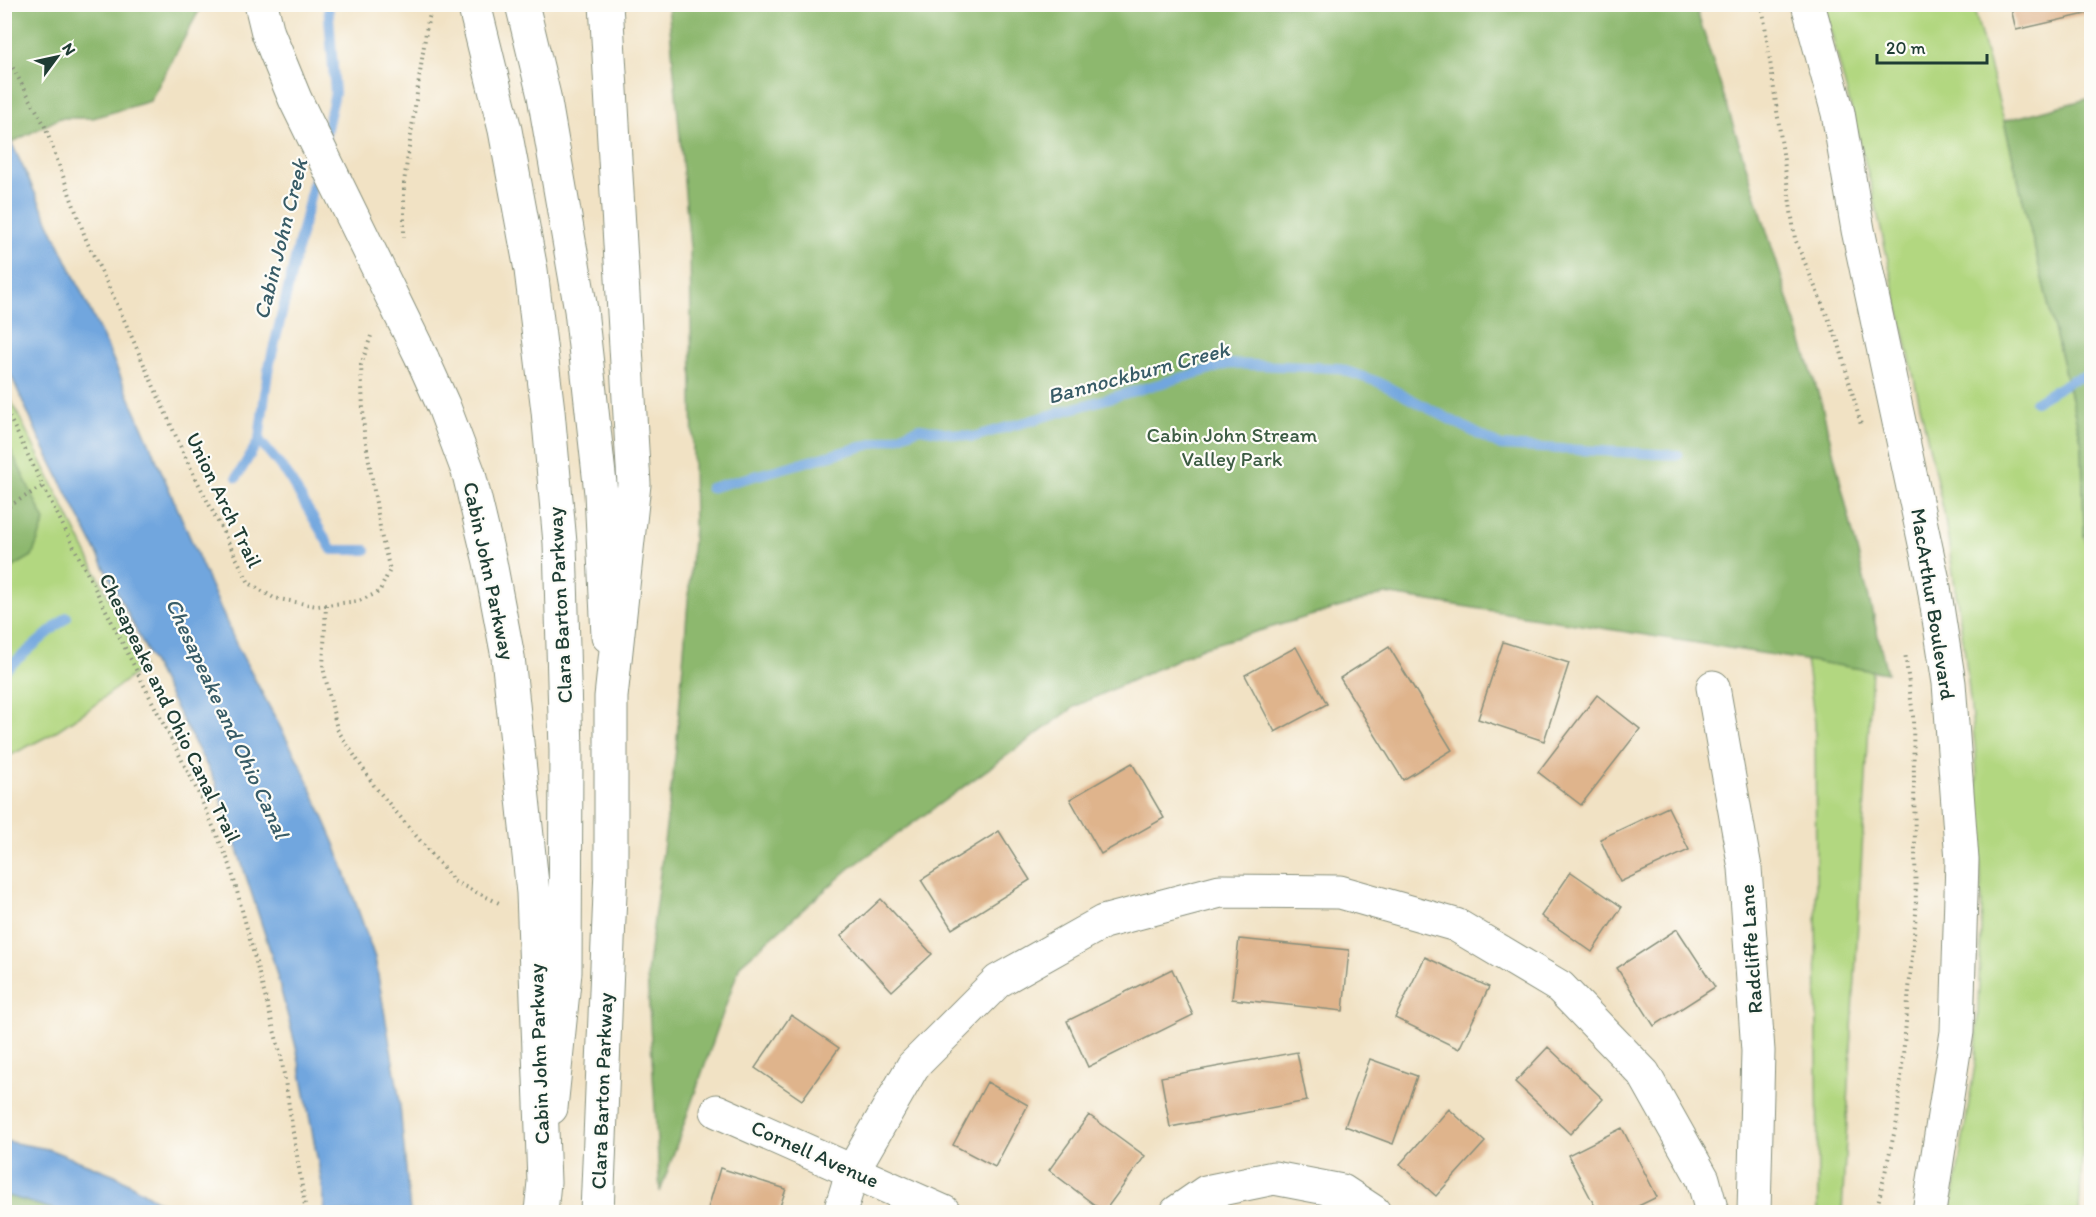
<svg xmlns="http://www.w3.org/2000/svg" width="2096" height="1217" viewBox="0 0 2096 1217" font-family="Itim,sans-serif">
	<rect width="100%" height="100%" fill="#fdfcf7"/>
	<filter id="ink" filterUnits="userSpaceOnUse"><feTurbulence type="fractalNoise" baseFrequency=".0167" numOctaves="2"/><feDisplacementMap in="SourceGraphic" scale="12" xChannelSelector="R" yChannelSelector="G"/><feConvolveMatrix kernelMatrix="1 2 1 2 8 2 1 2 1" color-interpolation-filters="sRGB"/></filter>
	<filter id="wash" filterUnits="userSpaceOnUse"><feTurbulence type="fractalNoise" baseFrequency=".008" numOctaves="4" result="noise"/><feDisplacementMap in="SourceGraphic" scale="24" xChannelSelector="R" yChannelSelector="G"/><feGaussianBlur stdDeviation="1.35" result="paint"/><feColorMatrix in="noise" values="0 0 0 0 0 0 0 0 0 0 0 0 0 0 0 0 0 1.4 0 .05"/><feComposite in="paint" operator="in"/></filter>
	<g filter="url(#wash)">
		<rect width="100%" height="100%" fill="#f1e2c4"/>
		<path fill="#b2d780" stroke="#688a5a" stroke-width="1.5" d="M1824,5H1973L2004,121L2082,444L2084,536L2092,563V983L2079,1212H1951L1976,1059L1982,903L1976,756L1965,653L1944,513L1872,189Z
			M4,386L143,667L88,710L50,735L5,758Z
			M1875,615L1842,1212H1818L1815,722L1800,619Z"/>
		<path fill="#8db86e" stroke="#567a51" stroke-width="1.5" d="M5,4H201V5L200,9L150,101L93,118H60L11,143L5,129Z
			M668,5H1695L1821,402L1887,673L1385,594L1204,647L1076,706L849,869L740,965L660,1192L647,974L676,749L694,527L690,248Z
			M2091,98L2092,533L2084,536L2082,444L2004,121Z
			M5,438L45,521L32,556L5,572Z
			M4,1195L63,1212H5Z"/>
		<path fill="#71a6de" stroke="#487289" stroke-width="1.5" d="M5,129L112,357L236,644L302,768L335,844L375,958L399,1096L410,1212H325L322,1184L297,1051L271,953L215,781L170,697L41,442L5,362Z
			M4,1141L48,1149L115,1175L176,1212H63L5,1195Z"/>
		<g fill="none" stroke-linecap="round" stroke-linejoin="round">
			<path stroke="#71a6de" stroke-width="10" d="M324,141L335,93L328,4
				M2035,402L2072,380L2092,374
				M259,440L287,474L332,550H366
				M237,477L259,440L268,371L318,164
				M710,488L894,438L920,428L973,437L1229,364L1337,368L1378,382L1501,446L1678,455
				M4,671L67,617"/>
		</g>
		<g id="blocks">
			<path fill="#dfb48c" d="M2010,4H2088L2090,13L2016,30Z
				M1503,642L1569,663L1544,741L1478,719Z
				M1296,647L1327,704L1275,732L1245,675Z
				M1389,647L1452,750L1403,780L1340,678Z
				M1597,695L1640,729L1581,805L1538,772Z
				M1132,763L1164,818L1101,854L1070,799Z
				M1668,807L1689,850L1620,882L1600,839Z
				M999,831L1030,880L952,929L921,880Z
				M1571,872L1622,907L1592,952L1541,916Z
				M881,899L932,954L892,991L841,936Z
				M1677,929L1715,987L1654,1026L1617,968Z
				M1239,939L1349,950L1343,1011L1232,999Z
				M1425,957L1489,987L1459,1049L1395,1018Z
				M1172,969L1193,1015L1088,1067L1067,1021Z
				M791,1015L839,1048L802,1100L755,1068Z
				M1548,1047L1603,1099L1570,1134L1515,1082Z
				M1297,1052L1307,1101L1170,1127L1161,1077Z
				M1370,1059L1417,1076L1393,1144L1345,1126Z
				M987,1082L1028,1105L995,1167L953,1145Z
				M1449,1109L1485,1142L1436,1196L1400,1164Z
				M1089,1115L1145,1156L1104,1212L1049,1170Z
				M1622,1128L1657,1197L1626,1212H1598L1568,1155Z
				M720,1168L786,1189L778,1212H707Z"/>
		</g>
	</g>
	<g filter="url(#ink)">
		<use href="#blocks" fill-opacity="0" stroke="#88907c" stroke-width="1.5"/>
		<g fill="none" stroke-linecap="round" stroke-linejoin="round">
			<defs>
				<path id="street" d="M1713,687L1745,868L1758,1051L1754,1212
					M717,1111L944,1212
					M840,1212L853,1170L913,1066L998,981L1103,922L1220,891L1340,892L1456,925L1560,987L1644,1074L1703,1179L1712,1212
					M1177,1212L1206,1192L1274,1178L1342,1191L1374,1212"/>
				<path id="secondary" d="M1808,4L1838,113L1858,230L1933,581L1949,683L1962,860L1957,1032L1929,1212"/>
				<path id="primary" d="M474,4L505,130L531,270L548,411L560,543L566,751L565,972L551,1108
					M522,4L544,96L581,310L601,493L608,636"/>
				<path id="highway" d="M422,358L444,407L469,474L490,562L508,657L533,893L544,1182L541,1212
					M597,1212L611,869V697L634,484L606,4"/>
			</defs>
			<use href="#street" stroke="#88907c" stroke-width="35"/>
			<use href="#secondary" stroke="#88907c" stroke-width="35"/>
			<use href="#primary" stroke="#88907c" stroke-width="35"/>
			<use href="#highway" stroke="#88907c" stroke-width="35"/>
			<path stroke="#88907c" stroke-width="4" stroke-dasharray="1.5 4.5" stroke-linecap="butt" d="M1762,4L1795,239L1839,344L1861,425
				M4,52L44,124L87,242L117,304L187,461L249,583L274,598L317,606L359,601L379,592L390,570L382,539L364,431L361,365L371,336
				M404,238V182L427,25L433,4
				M4,406L43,486L198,792L230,865L281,1056L306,1212
				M4,509L43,486
				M326,605L323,667L337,729L375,787L455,882L499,903
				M1876,1212L1897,1121L1916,913L1913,716L1905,652"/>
			<use href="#street" stroke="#fff" stroke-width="33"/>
			<use href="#secondary" stroke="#fff" stroke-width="33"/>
			<use href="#primary" stroke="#fff" stroke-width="33"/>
			<use href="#highway" stroke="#fff" stroke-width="33"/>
			<defs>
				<path id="highway-bridge" d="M261,4L268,33L295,99L422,358"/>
			</defs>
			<use href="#highway-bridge" stroke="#88907c" stroke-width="35" stroke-linecap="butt"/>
			<use href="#highway-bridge" stroke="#fff" stroke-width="33"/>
		</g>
	</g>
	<g text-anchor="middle" stroke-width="4.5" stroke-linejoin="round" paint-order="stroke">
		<g font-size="21" fill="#3c5c43" stroke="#fdfcf7">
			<text x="1232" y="442">Cabin John Stream<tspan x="1232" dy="24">Valley Park</tspan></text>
		</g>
		<g font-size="21" fill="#1f3d34" stroke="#fdfcf7">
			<text transform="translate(224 500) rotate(64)" y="7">Union Arch Trail</text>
			<text transform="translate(489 571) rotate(78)" y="7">Cabin John Parkway</text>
			<text transform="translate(1933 604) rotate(81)" y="7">MacArthur Boulevard</text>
			<text transform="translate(560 605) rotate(-93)" y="7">Clara Barton Parkway</text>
			<text transform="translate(170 708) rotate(64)" y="7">Chesapeake and Ohio Canal Trail</text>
			<text transform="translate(1751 949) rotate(-94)" y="7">Radcliffe Lane</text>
			<text transform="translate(539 1054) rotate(-92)" y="7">Cabin John Parkway</text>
			<text transform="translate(602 1091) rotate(-88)" y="7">Clara Barton Parkway</text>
			<text transform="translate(815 1154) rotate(24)" y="7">Cornell Avenue</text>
		</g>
		<g font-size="22" font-style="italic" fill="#385c67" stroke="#fdfcf7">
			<text transform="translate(280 239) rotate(-76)" y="8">Cabin John Creek</text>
			<text transform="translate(1138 372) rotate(-15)" y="8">Bannockburn Creek</text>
			<text transform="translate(228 718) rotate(65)" y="8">Chesapeake and Ohio Canal</text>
		</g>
	</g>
	<rect width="2096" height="1217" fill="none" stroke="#fdfcf7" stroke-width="24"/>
	<g transform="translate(57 57) rotate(57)" stroke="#fdfcf7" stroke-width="4.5" paint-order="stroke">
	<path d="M0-4.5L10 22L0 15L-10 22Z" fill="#1f3d34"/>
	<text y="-9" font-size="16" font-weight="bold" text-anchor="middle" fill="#1f3d34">N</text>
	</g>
	<path d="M1877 54v9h110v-9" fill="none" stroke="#1f3d34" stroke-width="3"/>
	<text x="1886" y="54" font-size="18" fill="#1f3d34" stroke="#fdfcf7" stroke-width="4.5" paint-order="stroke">20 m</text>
</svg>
